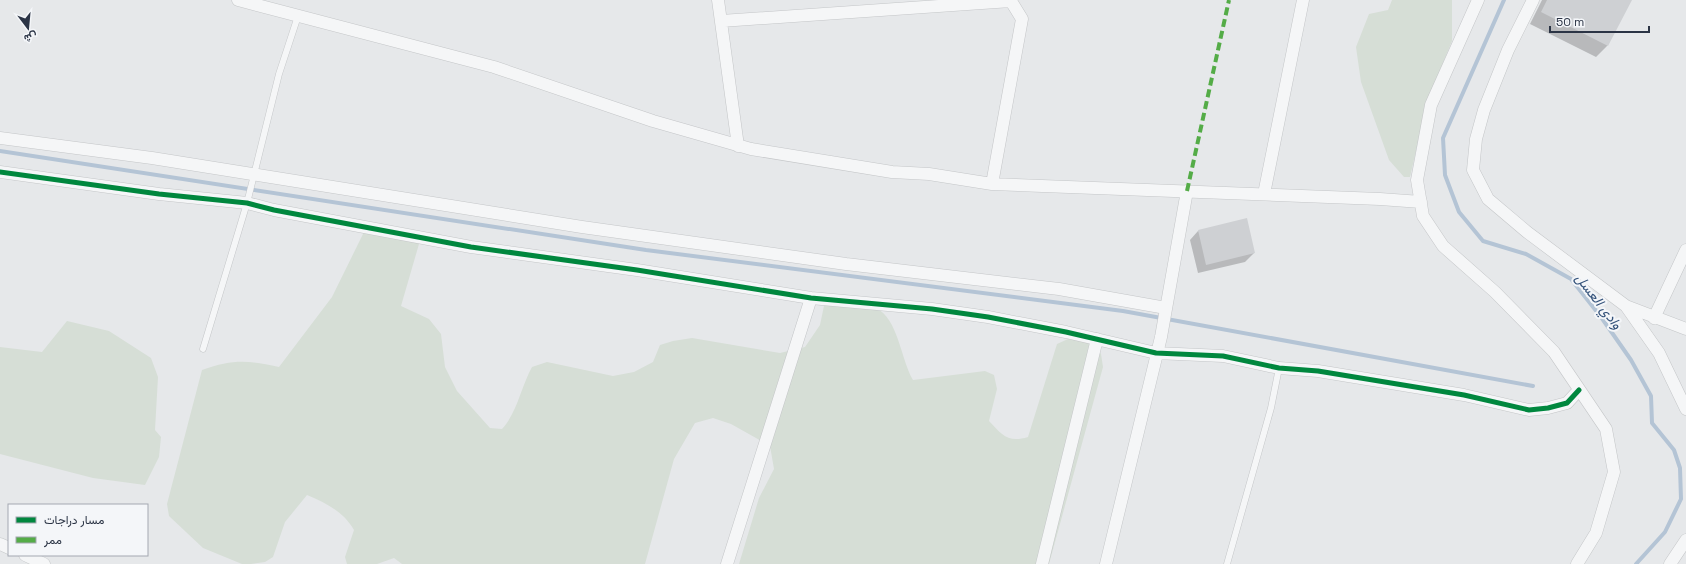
<svg xmlns="http://www.w3.org/2000/svg" width="1686" height="564" viewBox="0 0 1686 564" font-family="'Space Grotesk',Vazirmatn,sans-serif">
	<rect width="100%" height="100%" fill="#e6e8ea"/>
	<path fill="#d6ded6" d="M1392,0H1452V41L1428,99L1410,177H1404L1389,160L1361,82L1356,47L1369,14L1388,10Z
		M364,232L416,237L419,244L401,306L429,319L441,334L445,367L457,391L490,428L502,429C517,413 521,387 532,367L547,362L613,376L634,372L653,362L660,345L673,341L692,338L780,353L805,347L820,325L825,301C837,303 867,303 876,308C898,318 901,360 913,380L985,371L994,375L997,389L989,421C1002,435 1008,443 1028,437L1057,344L1068,339L1093,342L1101,354L1103,367L1049,564H739L759,498L774,469L770,446L731,424L713,418L695,423L674,459L645,564H402L394,558L377,564H347L345,557L354,530C344,512 326,503 307,495L285,522L273,557L265,562L251,564H242L203,548L169,516L167,504L202,370C233,359 247,360 279,367L332,297Z
		M67,321L109,331L151,358L158,377L155,430L161,437L159,457L145,485L93,478L0,454V347L42,352Z"/>
	<path fill="#0003" d="M1542,0H1631L1607,46L1596,57L1530,24Z
		M1198,231L1254,253L1245,262L1198,273L1190,240Z"/>
	<g fill="none" stroke-linecap="round" stroke-linejoin="round">
		<path stroke="#b4c4d5" stroke-width="4" d="M1504,0L1443,138L1445,175L1459,212L1483,241L1526,254L1571,279L1601,317L1631,360L1651,396L1652,423L1674,450L1680,468L1681,499L1665,532L1636,564
			M0,151L646,250L1123,311L1533,386"/>
	</g>
	<path fill="#ced0d3" d="M1547,0H1632L1608,46L1541,12Z
		M1247,218L1255,253L1206,265L1198,230Z"/>
	<g fill="none" stroke-linecap="round" stroke-linejoin="round">
		<defs>
			<path id="lane" d="M203,349L247,203L279,74L298,16
				M1227,564L1271,408L1279,368"/>
			<path id="street" d="M238,0L494,67L653,121L751,149L892,172L929,174L992,184L1380,199L1421,202
				M718,0L738,146
				M1478,0L1431,105L1417,180L1423,216L1443,246L1495,292L1554,352L1606,429L1614,472L1596,533L1577,564
				M1533,0L1508,50L1484,110L1476,139L1473,170L1488,199L1527,232L1626,306L1659,353L1686,409
				M721,21L1011,1L1022,19L992,184
				M0,138L152,158L582,227L846,264L1059,289L1166,308
				M0,172L159,194L247,203L274,210L471,247L637,270L811,298L932,309L988,317L1066,332L1156,353L1223,356L1279,368L1318,371L1464,395L1529,410L1548,408L1567,403L1579,390
				M1264,194L1303,0
				M1626,306L1686,329
				M1654,318L1686,250
				M0,544L9,548
				M25,555L44,564
				M727,564L811,298
				M1042,564L1097,339
				M1106,564L1161,337L1187,191
				M1670,564L1686,540"/>
		</defs>
		<use href="#lane" stroke="#c4c6c8" stroke-width="7"/>
		<use href="#street" stroke="#c4c6c8" stroke-width="13"/>
		<use href="#lane" stroke="#f5f6f7" stroke-width="6"/>
		<use href="#street" stroke="#f5f6f7" stroke-width="12"/>
		<path stroke="#54ac47" stroke-width="4" stroke-dasharray="8 4" stroke-linecap="butt" d="M1187,191L1229,0"/>
		<defs>
			<path id="cycleway" d="M0,172L159,194L247,203L274,210L471,247L637,270L811,298L932,309L988,317L1066,332L1156,353L1223,356L1279,368L1318,371L1464,395L1529,410L1548,408L1567,403L1579,390"/>
		</defs>
		<use href="#cycleway" stroke="#f4f6f9" stroke-width="8"/>
		<use href="#cycleway" stroke="#00873e" stroke-width="5"/>
	</g>
	<g text-anchor="middle" stroke-width="4" stroke-linejoin="round" paint-order="stroke">
		<g font-size="14" font-style="italic" fill="#34527a" stroke="#f4f6f9">
			<text transform="translate(1599 301) rotate(52)" y="5">وادي العسل</text>
		</g>
	</g>
	<rect x="8" y="504" width="140" height="52" fill="#f4f6f9" stroke="#a4a8b1"/>
	<rect x="16" y="517" width="20" height="6" fill="#00873e" stroke="#a4a8b1"/>
	<text x="44" y="524" font-size="12" fill="#2b3445">مسار دراجات</text>
	<rect x="16" y="537" width="20" height="6" fill="#54ac47" stroke="#a4a8b1"/>
	<text x="44" y="544" font-size="12" fill="#2b3445">ممر</text>
	<g transform="translate(28 28) rotate(164)" stroke="#f4f6f9" stroke-width="3" paint-order="stroke">
	<path d="M0-3L7 15L0 10L-7 15Z" fill="#2b3445"/>
	<text y="-6" font-size="11" font-weight="bold" text-anchor="middle" fill="#2b3445">ش</text>
	</g>
	<path d="M1550 26v6h99v-6" fill="none" stroke="#2b3445" stroke-width="2"/>
	<text x="1556" y="26" font-size="12" fill="#2b3445" stroke="#f4f6f9" stroke-width="3" paint-order="stroke">50 m</text>
</svg>
